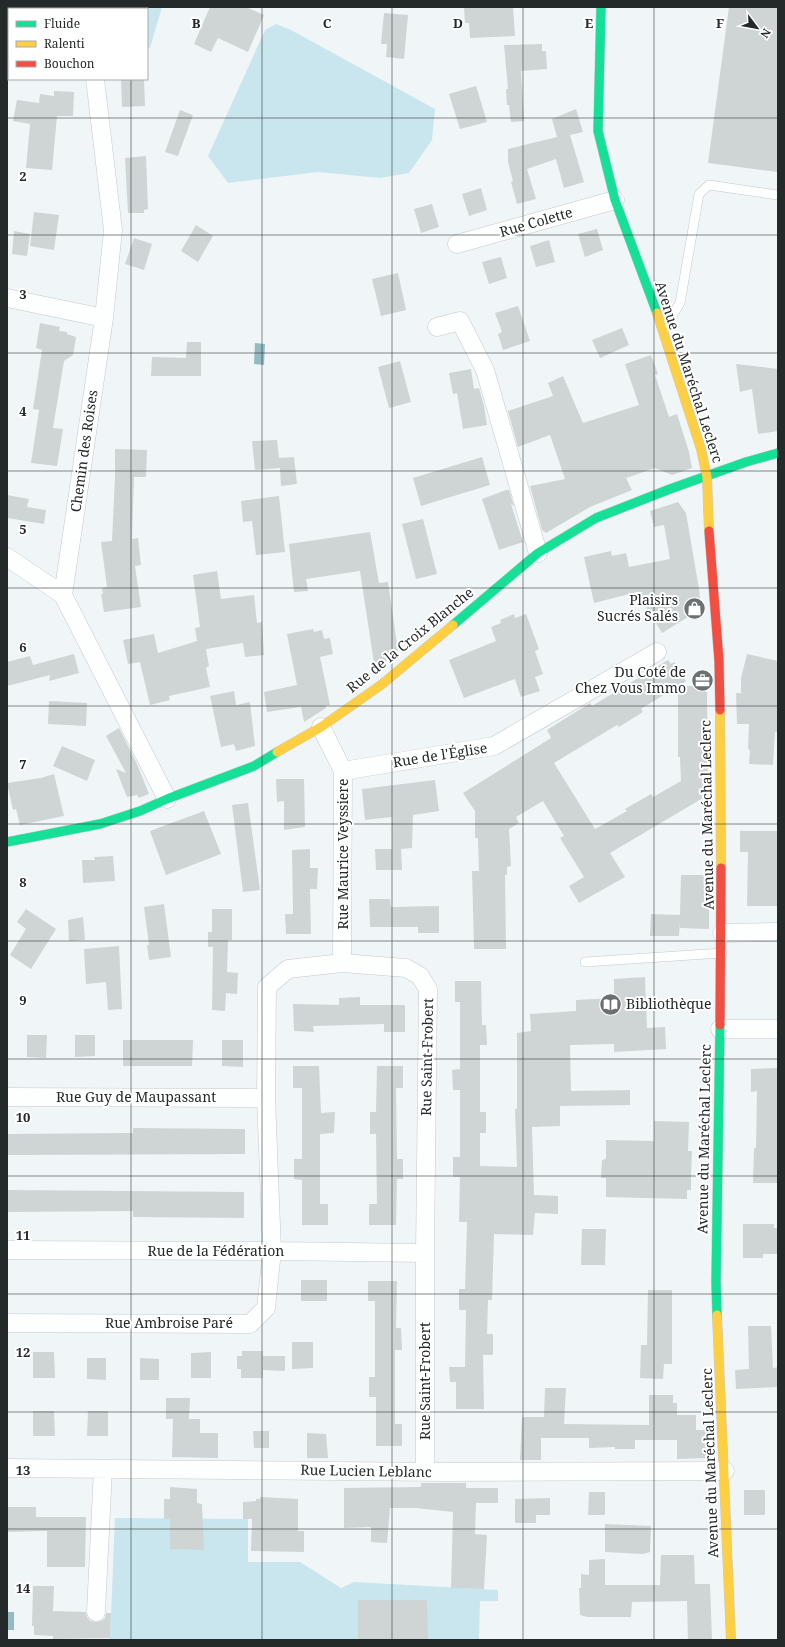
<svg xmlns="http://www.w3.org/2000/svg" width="785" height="1647" viewBox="0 0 785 1647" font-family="'Noto Serif',serif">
	<rect width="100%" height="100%" fill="#f0f6f8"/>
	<path fill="#c9e6ee" d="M22,7H162L150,48L147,47V9H21Z
		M276,24L291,30L435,109L432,140L409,173L380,178L318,172L228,183L208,156L265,30Z
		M115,1518L248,1519V1562H300L341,1588L354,1582L498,1590V1601H480L479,1640H7L110,1639Z"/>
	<path fill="#94bac3" d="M255,343L265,344L264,365L254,364Z
		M7,1612H14V1630H7Z"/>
	<path fill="#cfd4d5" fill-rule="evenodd" d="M210,7H246L264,15L248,52L218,38L211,52L194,44Z
		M464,7H513L515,36L470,38L469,23H465Z
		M729,7H778V172L708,163Z
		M384,13L408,15L404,59L386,57L387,44H381Z
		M542,44V51H546L547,69L521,71L524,121L511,122L509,105H507L506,89H508L504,45Z
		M121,79H144L145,106L122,107Z
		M476,86L487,122L460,129L449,94Z
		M54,91L74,92L73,116H57L52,170L26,168L30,124L13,121L17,100L39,103L40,94L54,96Z
		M576,109L583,132L570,135L584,182L564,188L556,159L527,169L536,199L517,204L511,182L513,181L508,162V149L557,137L552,119Z
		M180,110L193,115L178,156L165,152Z
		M146,156L148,209L144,210V213H128L125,158Z
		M481,188L487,210L469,216L462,194Z
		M432,204L439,227L421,233L414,209Z
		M34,212L59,215L54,250L30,246Z
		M196,225L213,236L198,262L181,251Z
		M597,229L603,250L585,257L578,234Z
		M14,231L30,234L27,256L12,254Z
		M134,238L152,244L144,270L125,264Z
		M549,240L555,262L536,267L530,246Z
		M501,257L507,278L489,284L482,262Z
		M398,273L406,310L381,316L372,279Z
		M518,306L530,341L503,350L498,334L502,332L495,313Z
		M40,323L60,327L59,331L67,332V334L76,337L73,355L64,361L53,428L63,429L57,466L31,463L39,410L33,409L42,350L36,348Z
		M622,328L629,345L600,358L592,340Z
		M187,342H201V376H151L152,357L186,358Z
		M651,355L658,374L655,375L669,417L677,414L689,452L692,468L672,475L655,468L626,478L632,490L590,507L546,533L542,530L530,486L565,479L550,435L518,447L508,411L553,396L548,383L563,376L583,423L639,405L625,364Z
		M400,361L411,402L389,408L378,367Z
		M736,364L778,369V431L758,434L752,389L740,392Z
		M471,369L474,389L479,388L484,406L487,425L463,429L457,393L453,394L449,373Z
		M277,440L279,458L294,457L297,484L281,486L280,468L255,470L252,441Z
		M115,449L147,450L146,477H134L132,539L138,538L141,565L135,566L141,607L104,612L101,594H103L102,588L107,587L101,542L112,541L115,476Z
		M482,457L490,485L421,506L413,478Z
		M506,490H509L514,506L511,504L523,542L499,550L482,499Z
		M7,495L29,499L27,507L46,510L44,524L7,518Z
		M279,496L285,552L256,555L252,521L243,522L241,501Z
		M678,502L686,513L699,589L701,609L662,633L637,592L594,603L584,557L611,551L612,556L626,553L629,567L670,559L664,525L654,527L650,511Z
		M423,519L437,574L416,579L402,524Z
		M370,532L379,583L388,582L398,651L375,670L360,571L306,579L308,591L294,592L289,544Z
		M217,571L221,599L254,595L257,623L262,622L264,655L245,657L243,643L206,649L209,666L206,668L210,687L169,696L170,700L150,705L140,662L128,664L123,640L154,634L158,653L197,641L195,628L200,627L193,575Z
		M514,614L515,618L526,614L539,649L535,651L543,674L535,677L540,691L521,697L515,679L464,698L449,660L496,641L491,627L501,623L500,620Z
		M313,629L314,632L322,630L324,639L330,638L333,654L320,657L330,705L325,706L326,708L304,722L301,707L267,712L264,692L297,685L287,634Z
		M74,654L79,673L49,681L50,675L7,686V662L30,656L33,665Z
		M747,654L778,661V732H775L773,765L749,764L750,751L748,748L749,724H737L736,693H741V678Z
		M668,660L671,664L674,662L686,681L680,686H705L706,692H707L708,795L610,853L625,877L579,903L569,886L584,877L560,838L564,836L543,801L516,817L519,823L509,829L511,866L507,867V875H505L506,949H474L472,871H479L478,838H475V811L463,793L551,738L547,730L590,703L592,706ZM678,686V757H680L681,781L653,797L651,794L625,809L627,811L595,829L554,763L617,725L619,727L643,712L641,709Z
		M234,691L236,705L250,702L255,746L236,751L234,744L221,747L210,696Z
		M49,701L87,703L86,726L48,724Z
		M119,728L137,764L149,794L139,798L137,795L127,797L116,769L126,773L106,736Z
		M62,746L95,760L87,781L53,766Z
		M54,774L64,816L20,825L16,809L13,810L7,783L41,778Z
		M276,779H304L305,827L284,830V801L277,802Z
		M435,780L439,811L413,815L412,848L401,849L402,870H376L375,849H392V817L365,820L362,789Z
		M248,803L260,890L243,892L232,805Z
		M204,811L221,854L166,875L150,831Z
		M740,831H778V906H747L748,852H740Z
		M310,849V868H318L317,889H310L311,934H286L285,914H293L292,850Z
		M113,856L115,881L83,883L82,860H95L94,857Z
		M681,875H709V929L680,928V922L679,936H650L651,914L680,915Z
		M369,899H390L391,907L439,906V933H418V927H370Z
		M164,904L171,957L149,960L147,945H149L144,907Z
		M26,909L56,929L31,969L10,955L26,929L17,922Z
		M212,909H232V940H228L227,972L238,973L237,994L226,993L225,1011L212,1010L213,947H208V932H212Z
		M83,917L85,940L69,941L68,920Z
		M119,946L122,1009L108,1010L106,982L86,984L84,949Z
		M645,977L647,1028L665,1027L666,1049L614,1052V1044L570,1045L571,1091L630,1090V1105L560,1106V1126L532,1127L534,1195L558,1196V1214L535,1213L533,1235L494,1234L492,1300H488L487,1334H493V1355H483L484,1409H456V1382H450L449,1367H465L466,1310H459V1289H465L467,1222H459L460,1177H453V1157H460V1090H453L452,1070L460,1069V1002H455V981H481L482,1025H486L487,1045H480V1112H486V1133H480V1166L517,1167L515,1109H517V1033L531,1031L530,1014L576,1011V1000L614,998V979Z
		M360,997V1005H405V1032H384V1024L313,1026L314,1032L294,1031L293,1004L339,1005V998Z
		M27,1035H47L46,1058L27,1057Z
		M75,1035H95V1056L75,1057Z
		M123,1040H193L192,1066H123Z
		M222,1040H243V1067L222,1066Z
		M293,1066H319L321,1113L335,1112L334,1133L320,1134V1204H328V1225H302V1180L294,1179V1159H302V1088H293Z
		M377,1066H403V1088H396L397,1159H403V1179H397L396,1225H369V1204H377L376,1134H370V1112H376Z
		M778,1068V1183H753L754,1148H756L757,1091L751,1092V1069Z
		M654,1121L689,1122L688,1151H692L691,1176V1190H687V1199L606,1197V1178H601L602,1160L606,1159V1140L654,1141Z
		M133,1128L245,1129V1154L7,1155V1134L133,1133Z
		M7,1190L244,1192V1218L133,1217V1211L7,1212Z
		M743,1224H774V1228H778V1254H763V1258H743Z
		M582,1229H606L605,1265H581Z
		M301,1280H327V1301H301Z
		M368,1281H397L396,1328H401L402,1350H395V1424H402V1446H376V1397H369V1377H375V1301H368Z
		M648,1290H672V1364H664L663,1379L640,1378L641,1345H647Z
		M748,1326H771L773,1368L778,1367V1387L736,1389L735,1370L749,1369Z
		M292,1342H313V1368L292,1369Z
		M242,1351H263V1356H285V1371L263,1370V1378H241V1369H237V1356H242Z
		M33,1352H54L55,1378H33Z
		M211,1352V1378H191V1353Z
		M87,1358H106V1380L87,1379Z
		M140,1358L159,1359V1380H140Z
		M545,1388H566L564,1424L649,1425V1395H673V1403H677V1415H696V1430H710L711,1454L707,1458L677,1459V1440H635V1449H615V1447L589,1448V1438H541V1460H520L522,1417H544Z
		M166,1398H190L189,1419H200V1433H218V1458L172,1457L173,1419H166Z
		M33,1411H54L55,1436H33Z
		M88,1411H108V1436H87Z
		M253,1431H269V1448H254Z
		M307,1433L326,1434L328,1458H307Z
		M421,1483H466V1488H498V1503H476L475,1534L487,1535L484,1589L451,1588L453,1512L416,1508H390L387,1543L371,1542V1527L344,1528V1488L421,1487Z
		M170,1487L197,1489V1503L202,1504L204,1550L170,1549V1519H164V1499H170Z
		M744,1490H765V1515H744Z
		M589,1492H605V1515H588Z
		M260,1497L298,1499V1531H304V1552L251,1551L252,1519H243V1502L256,1501V1499H260Z
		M550,1498V1515H536V1523H515V1499Z
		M7,1507H36V1517H86L85,1567H47V1531L7,1532Z
		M605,1524L651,1526L650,1552L643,1554L605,1552Z
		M661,1555H694L695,1584H710L712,1640H688L687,1601L632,1602L631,1617H587L580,1615L579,1588H581V1574L589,1575V1560L605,1559V1585H660Z
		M33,1586H54L53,1611L86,1612L87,1617L90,1621L96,1622L101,1621L105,1618L106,1613H111L110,1638L53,1639V1636L34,1635V1626H32Z
		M358,1600H427L428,1640H358Z"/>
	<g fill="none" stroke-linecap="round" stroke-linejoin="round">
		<defs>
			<path id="lane" d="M665,328L680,303L699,194L709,185L778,195
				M585,962L722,953"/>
			<path id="street" d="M7,47L9,48
				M95,79L113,230L104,318L63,595L167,799
				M457,244L615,200
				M7,298L104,318
				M437,327L460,321L485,370L538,553
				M7,557L63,595
				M321,727L343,771L342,963
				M343,771L494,746L657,652
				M722,933L778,932
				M720,1029H778
				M7,1097L266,1098
				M7,1250L272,1251L425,1253
				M7,1323L250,1324L266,1308L272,1251L266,1098L267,987L288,969L342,963L406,968L420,976L428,989L425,1253V1472
				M7,1468L445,1472L725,1471
				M96,1612L103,1469"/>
			<path id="fast" d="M601,7L598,131L615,200L657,313
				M453,625L538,553L596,518L670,489L746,462L778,453
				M7,842L100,824L140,811L167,799L254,766L277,752
				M717,1315L716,1282L720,1025"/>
			<path id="slow" d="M657,313L701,449L707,477L709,531
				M720,710L721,868
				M277,752L321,727L381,685L453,625
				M717,1315L731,1640"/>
			<path id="jam" d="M709,531L719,661L720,710
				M720,1025L721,868"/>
		</defs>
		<use href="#lane" stroke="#c4c9ca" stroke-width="10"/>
		<use href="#street" stroke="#c4c9ca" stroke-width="19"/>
		<use href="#fast" stroke="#c4c9ca" stroke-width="10"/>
		<use href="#slow" stroke="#c4c9ca" stroke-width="10"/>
		<use href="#jam" stroke="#c4c9ca" stroke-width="10"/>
		<use href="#lane" stroke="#fdfefe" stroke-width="9"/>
		<use href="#street" stroke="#fdfefe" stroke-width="18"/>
		<use href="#fast" stroke="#16e098" stroke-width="9"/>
		<use href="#slow" stroke="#ffcf43" stroke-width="9"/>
		<use href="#jam" stroke="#f24e42" stroke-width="9"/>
	</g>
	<path fill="none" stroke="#24292a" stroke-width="1" stroke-opacity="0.55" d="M131,7V9M262,7V1640M392,7V1640M523,7V1640M654,7V1640M131,79V1640M7,118H778M7,235H778M7,353H778M7,471H778M7,588H778M7,706H778M7,824H778M7,941H778M7,1059H778M7,1176H778M7,1294H778M7,1412H778M7,1529H778"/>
	<defs>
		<symbol id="shop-disc" viewBox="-11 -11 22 22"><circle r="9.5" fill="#6b7172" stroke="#fff"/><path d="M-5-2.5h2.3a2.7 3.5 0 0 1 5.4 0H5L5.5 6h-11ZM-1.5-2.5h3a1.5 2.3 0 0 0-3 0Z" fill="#fff"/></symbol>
		<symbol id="office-disc" viewBox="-11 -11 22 22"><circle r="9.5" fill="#6b7172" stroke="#fff"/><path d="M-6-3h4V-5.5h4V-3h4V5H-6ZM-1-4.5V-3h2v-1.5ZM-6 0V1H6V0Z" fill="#fff"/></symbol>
		<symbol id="library-disc" viewBox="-11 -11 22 22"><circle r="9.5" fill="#6b7172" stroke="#fff"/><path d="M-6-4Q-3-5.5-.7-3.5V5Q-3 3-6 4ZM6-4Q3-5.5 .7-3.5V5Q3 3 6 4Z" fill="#fff"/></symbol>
	</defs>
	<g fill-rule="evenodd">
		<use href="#shop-disc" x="682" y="596" width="25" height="25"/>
		<use href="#office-disc" x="690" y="668" width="25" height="25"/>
		<use href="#library-disc" x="598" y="992" width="25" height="25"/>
	</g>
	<g text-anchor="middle" stroke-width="4" stroke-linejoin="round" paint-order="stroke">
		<g font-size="14" fill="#24292a" stroke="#fff">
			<text transform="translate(536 222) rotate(-16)" y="5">Rue Colette</text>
			<text transform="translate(689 372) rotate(72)" y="5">Avenue du Maréchal Leclerc</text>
			<text transform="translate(84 451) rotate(-82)" y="5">Chemin des Roises</text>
			<text transform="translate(410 640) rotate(-39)" y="5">Rue de la Croix Blanche</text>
			<text transform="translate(440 755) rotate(-9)" y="5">Rue de l'Église</text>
			<text transform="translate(707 815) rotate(-91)" y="5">Avenue du Maréchal Leclerc</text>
			<text transform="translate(343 854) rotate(-90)" y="5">Rue Maurice Veyssiere</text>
			<text transform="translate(427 1057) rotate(-89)" y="5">Rue Saint-Frobert</text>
			<text x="136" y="1102">Rue Guy de Maupassant</text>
			<text transform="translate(704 1139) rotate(-89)" y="5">Avenue du Maréchal Leclerc</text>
			<text x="216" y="1256">Rue de la Fédération</text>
			<text x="169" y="1328">Rue Ambroise Paré</text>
			<text transform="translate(425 1381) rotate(-90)" y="5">Rue Saint-Frobert</text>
			<text transform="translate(710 1463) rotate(-92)" y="5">Avenue du Maréchal Leclerc</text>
			<text transform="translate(366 1471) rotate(1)" y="5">Rue Lucien Leblanc</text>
		</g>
		<g font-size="14" fill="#24292a" stroke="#fff" text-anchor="end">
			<text x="678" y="605">Plaisirs<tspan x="678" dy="16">Sucrés Salés</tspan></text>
			<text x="686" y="677">Du Coté de<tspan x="686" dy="16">Chez Vous Immo</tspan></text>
			<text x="626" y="1009" text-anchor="start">Bibliothèque</text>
		</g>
	</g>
	<g font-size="13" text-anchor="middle" font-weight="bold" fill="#24292a" stroke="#fff" stroke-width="4" stroke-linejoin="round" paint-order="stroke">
		<text x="196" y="28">B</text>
		<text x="327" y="28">C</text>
		<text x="458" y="28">D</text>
		<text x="589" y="28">E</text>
		<text x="720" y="28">F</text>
		<text x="23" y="181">2</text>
		<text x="23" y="299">3</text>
		<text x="23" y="416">4</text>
		<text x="23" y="534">5</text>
		<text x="23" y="652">6</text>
		<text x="23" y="769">7</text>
		<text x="23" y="887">8</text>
		<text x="23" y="1005">9</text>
		<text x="23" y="1122">10</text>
		<text x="23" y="1240">11</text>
		<text x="23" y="1357">12</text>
		<text x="23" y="1475">13</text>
		<text x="23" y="1593">14</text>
	</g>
	<rect width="785" height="1647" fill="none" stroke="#24292a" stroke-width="16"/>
	<rect x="8" y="8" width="140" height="72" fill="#ffffff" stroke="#a7a9aa"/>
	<rect x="16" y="21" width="20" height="6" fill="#16e098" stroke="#a7a9aa"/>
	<text x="44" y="28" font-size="12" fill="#24292a">Fluide</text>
	<rect x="16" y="41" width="20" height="6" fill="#ffcf43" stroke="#a7a9aa"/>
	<text x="44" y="48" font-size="12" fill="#24292a">Ralenti</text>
	<rect x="16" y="61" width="20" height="6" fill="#f24e42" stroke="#a7a9aa"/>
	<text x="44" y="68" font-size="12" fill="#24292a">Bouchon</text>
	<g transform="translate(757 28) rotate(122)" stroke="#ffffff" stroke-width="3" paint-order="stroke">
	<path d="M0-3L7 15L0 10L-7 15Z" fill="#24292a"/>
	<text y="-6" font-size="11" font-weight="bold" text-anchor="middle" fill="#24292a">N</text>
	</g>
</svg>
